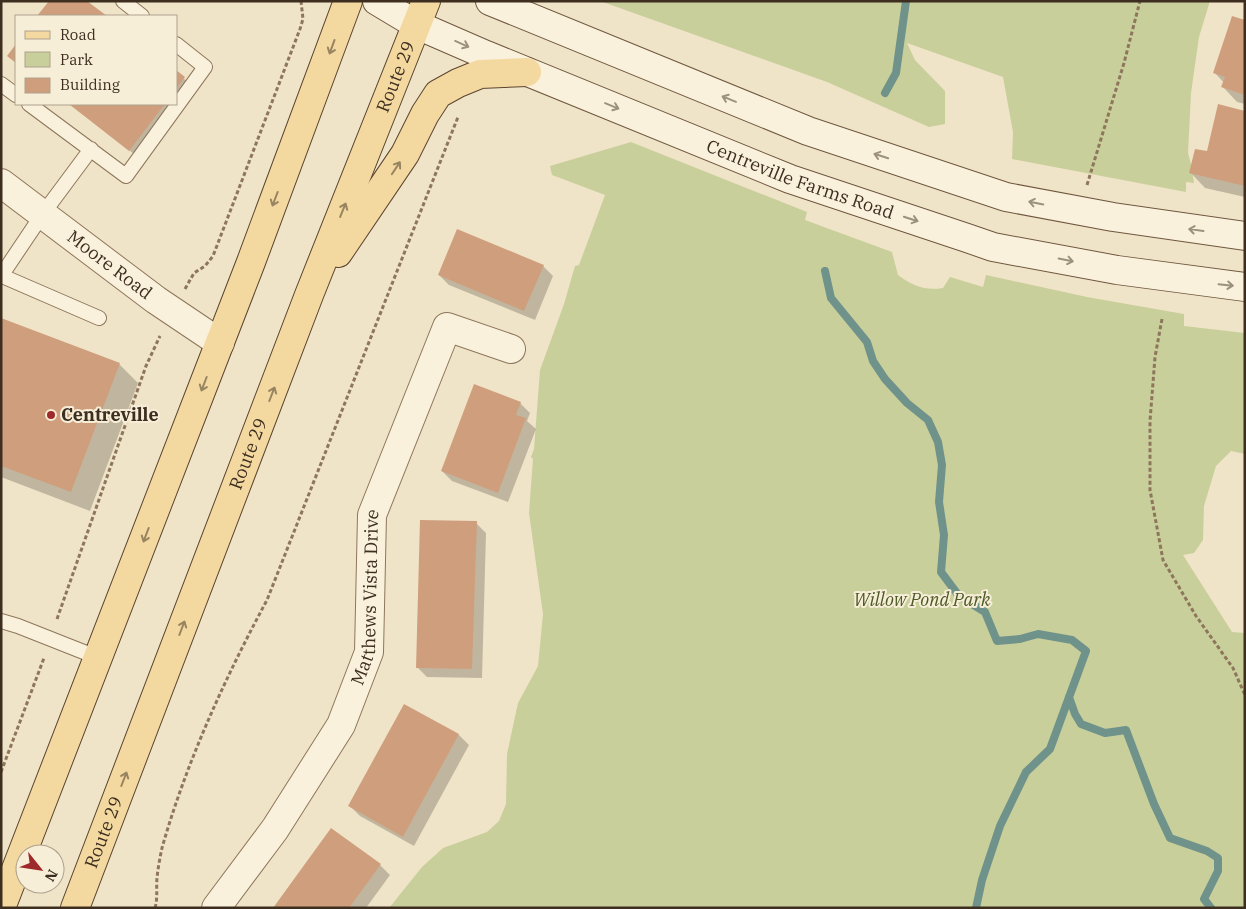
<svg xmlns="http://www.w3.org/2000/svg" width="1246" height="909" viewBox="0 0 1246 909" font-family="'IBM Plex Serif',serif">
	<rect width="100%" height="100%" fill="#f0e4c8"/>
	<path fill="#c9cf9b" d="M600,1H1210L1199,37L1191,93L1188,153L1191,164L1194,183L1186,182V192L1012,159L1013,132L1003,77L907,43L915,60L945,91V124L929,127L827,82Z
		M631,142L807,212L805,220L892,252L898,275C913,286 925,291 943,288L950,277L983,287L986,275L1087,297L1184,314V326L1245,333V454L1231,451L1216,466L1204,506L1203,540L1194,553L1183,555L1232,632L1245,633V908H389L422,867L443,848L487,832L499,821L506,804L507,754L518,703L538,666L543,614L529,513L533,459L531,457L534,449L540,370L564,304L575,266L579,265L605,195L552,175L550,166Z"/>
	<path fill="#0003" d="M50,1H85L105,16H39Z
		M1245,22V104L1237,102L1223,87L1224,83L1215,73Z
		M176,72L189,83L176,100Z
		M69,104H173L134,154Z
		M1245,112V197L1205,188L1191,173Z
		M543,266L553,276L535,320L449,285L439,275Z
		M1,319L119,364L138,383L90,511L1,477Z
		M520,403L530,413L527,421L536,429L508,502L452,481L442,471Z
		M476,523L486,533L482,678L427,677L417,667Z
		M405,706L459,735L469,745L414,846L360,816L350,806Z
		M380,865L390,875L366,908H275Z"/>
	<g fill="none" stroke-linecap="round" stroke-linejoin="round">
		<path stroke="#6f938a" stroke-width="8" d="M885,93L896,73L906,1
			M825,271L831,298L867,342L873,361L885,379L907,403L928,420L938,442L942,465L939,502L944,535L941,572L959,596L985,612L997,641L1020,639L1038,634L1072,640L1086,651L1050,749L1026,772L1000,826L982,880L976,908
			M1069,697L1075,714L1081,724L1105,733L1126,730L1154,804L1170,838L1207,851L1218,858V871L1204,899L1211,908"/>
	</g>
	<path fill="#cf9f7d" d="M49,1H87L107,16H37Z
		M1232,16L1245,20V95L1221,87L1225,77L1213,73Z
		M16,44V63L7,56Z
		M176,70L185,77L176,89Z
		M69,104H165L129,151Z
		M1218,104L1245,111V186L1189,173L1195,149L1207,151Z
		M457,229L544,265L524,311L438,275Z
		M1,318L120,363L71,492L1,466Z
		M474,384L521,402L516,415L526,418L498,493L441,471Z
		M420,520L477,521L472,669L416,668Z
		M404,704L459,734L403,837L348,806Z
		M331,828L381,864L349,908H273Z"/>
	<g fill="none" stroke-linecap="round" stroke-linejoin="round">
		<defs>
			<path id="lane" d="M123,1L142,16
				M1,84L16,95
				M29,104L126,176L205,67L176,44
				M1,276L42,215L91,149
				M2,276L99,318
				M1,621L18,626L99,658"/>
			<g id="street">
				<path id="s1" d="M1,183L156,300L220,343"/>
				<path id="s2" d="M216,908L275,829L341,725L369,652L372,515L447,327L511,349"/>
			</g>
			<g id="secondary">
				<path id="s3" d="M377,1L417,25L486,55L790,179L967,238L993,247L1117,270L1245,287"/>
				<path d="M490,1L808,131L1006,197L1113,217L1245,236"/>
			</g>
			<g id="primary">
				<path d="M338,253L405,154L425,114L438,94L458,83L480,74L527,72"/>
				<path d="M1,908L251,262L348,1"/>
				<path id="s4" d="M75,908L309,295L426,1"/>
			</g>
		</defs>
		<use href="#lane" stroke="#8d765c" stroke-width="16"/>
		<use href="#street" stroke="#8d765c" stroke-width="30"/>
		<use href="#secondary" stroke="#6f573f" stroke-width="30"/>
		<use href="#primary" stroke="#5b4430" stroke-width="30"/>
		<path stroke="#8d765c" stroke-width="3" stroke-dasharray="4 2.5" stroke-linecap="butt" d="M1087,185L1124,63L1140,1
			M185,289L194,273L205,266L213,256L300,29L303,19L301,1
			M1162,319L1155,357L1150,421V490L1163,560L1196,616L1233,668L1245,695
			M57,619L146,366L160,336
			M1,772L44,658
			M155,908C158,898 156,888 157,878C158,868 160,857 162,848C186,763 225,678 267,600L458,117"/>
		<use href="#lane" stroke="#faf1dc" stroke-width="14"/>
		<use href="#street" stroke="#faf1dc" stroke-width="28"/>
		<use href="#secondary" stroke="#faf1dc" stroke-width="28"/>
		<use href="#primary" stroke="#f3d9a0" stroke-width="28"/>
	</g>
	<defs><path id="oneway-shaft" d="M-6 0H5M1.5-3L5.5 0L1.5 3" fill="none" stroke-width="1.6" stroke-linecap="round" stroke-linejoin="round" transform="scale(1.25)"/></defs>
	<g stroke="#9c907e">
		<use href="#oneway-shaft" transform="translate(462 44) rotate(24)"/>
		<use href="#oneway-shaft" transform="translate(729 99) rotate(-158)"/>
		<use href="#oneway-shaft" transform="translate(612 106) rotate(22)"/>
		<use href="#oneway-shaft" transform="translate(881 156) rotate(-162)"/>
		<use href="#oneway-shaft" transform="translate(1036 203) rotate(-169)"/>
		<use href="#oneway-shaft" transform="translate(911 219) rotate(18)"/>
		<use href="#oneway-shaft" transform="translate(1196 230) rotate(-172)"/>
		<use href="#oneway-shaft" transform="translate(1066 260) rotate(11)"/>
		<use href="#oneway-shaft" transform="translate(1226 285) rotate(6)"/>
	</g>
	<g stroke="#988460">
		<use href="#oneway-shaft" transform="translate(332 47) rotate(110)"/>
		<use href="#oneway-shaft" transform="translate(396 168) rotate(-56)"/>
		<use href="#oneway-shaft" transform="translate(275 199) rotate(111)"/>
		<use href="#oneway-shaft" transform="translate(343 210) rotate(-68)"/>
		<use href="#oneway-shaft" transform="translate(204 384) rotate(111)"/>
		<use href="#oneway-shaft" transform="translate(272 394) rotate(-69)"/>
		<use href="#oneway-shaft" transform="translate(146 535) rotate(111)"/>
		<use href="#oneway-shaft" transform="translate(182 628) rotate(-69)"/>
		<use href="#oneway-shaft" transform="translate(124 779) rotate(-69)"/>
	</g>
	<circle fill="#9e2a2b" stroke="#f7eed8" stroke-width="2" cx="51" cy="415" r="5"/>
	<g text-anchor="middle" stroke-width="4" stroke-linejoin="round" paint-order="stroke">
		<g font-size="18" fill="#3d2e20" stroke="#f7eed8">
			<text dy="6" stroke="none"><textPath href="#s4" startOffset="891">Route 29</textPath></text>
			<text dy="6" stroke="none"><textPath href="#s3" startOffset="460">Centreville Farms Road</textPath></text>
			<text dy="6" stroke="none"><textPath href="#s1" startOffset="136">Moore Road</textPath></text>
			<text dy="6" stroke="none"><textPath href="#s4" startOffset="486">Route 29</textPath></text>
			<text dy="6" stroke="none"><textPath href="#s2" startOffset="354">Matthews Vista Drive</textPath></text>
			<text dy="6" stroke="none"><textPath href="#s4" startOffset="81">Route 29</textPath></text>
		</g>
		<g font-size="18" font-weight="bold" fill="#3d2e20" stroke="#f7eed8" text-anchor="start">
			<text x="61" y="421">Centreville</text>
		</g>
		<g font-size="18" font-style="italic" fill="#4d5a26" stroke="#f7eed8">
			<text x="922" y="606">Willow Pond Park</text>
		</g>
	</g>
	<rect width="1246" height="909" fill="none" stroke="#3d2e20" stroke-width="5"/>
	<rect x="15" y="15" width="162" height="90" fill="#f7eed8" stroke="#ada18e"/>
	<rect x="25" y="31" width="25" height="8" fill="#f3d9a0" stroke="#ada18e"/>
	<text x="60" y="40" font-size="15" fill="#3d2e20">Road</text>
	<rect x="25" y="52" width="25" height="15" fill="#c9cf9b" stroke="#ada18e"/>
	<text x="60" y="65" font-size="15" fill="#3d2e20">Park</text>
	<rect x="25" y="78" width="25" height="15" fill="#cf9f7d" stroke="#ada18e"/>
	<text x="60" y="90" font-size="15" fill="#3d2e20">Building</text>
	<g transform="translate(40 869) rotate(120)"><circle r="24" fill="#f7eed8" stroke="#ada18e"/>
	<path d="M0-4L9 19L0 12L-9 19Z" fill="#9e2a2b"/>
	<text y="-8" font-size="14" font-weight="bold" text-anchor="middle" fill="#3d2e20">N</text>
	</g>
</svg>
